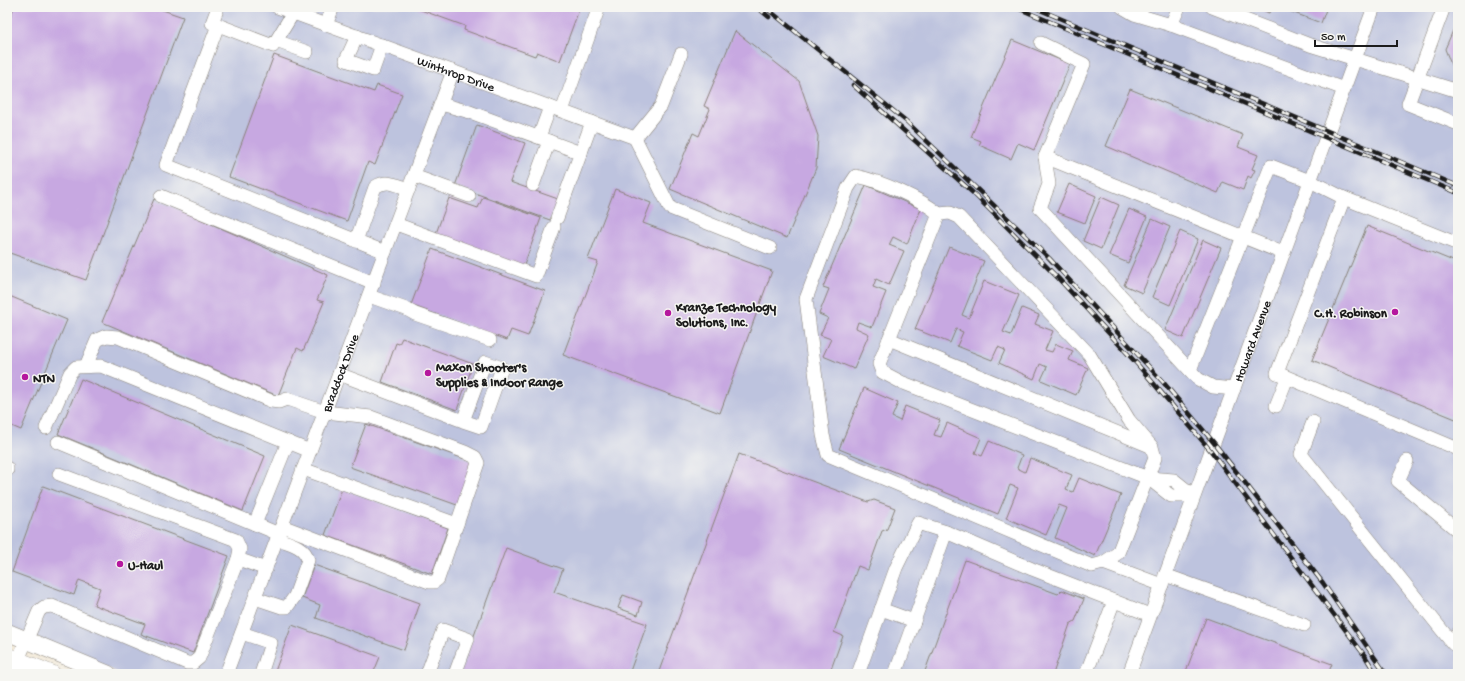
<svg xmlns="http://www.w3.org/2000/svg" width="1465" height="681" viewBox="0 0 1465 681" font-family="'Gochi Hand',sans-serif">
	<rect width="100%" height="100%" fill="#f6f6f2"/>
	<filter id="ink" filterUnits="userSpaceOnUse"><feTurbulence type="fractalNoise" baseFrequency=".025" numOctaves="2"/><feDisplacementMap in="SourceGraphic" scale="8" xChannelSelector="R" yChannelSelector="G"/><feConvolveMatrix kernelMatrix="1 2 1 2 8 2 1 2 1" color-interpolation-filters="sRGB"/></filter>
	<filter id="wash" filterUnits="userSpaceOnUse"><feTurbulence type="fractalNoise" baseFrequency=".012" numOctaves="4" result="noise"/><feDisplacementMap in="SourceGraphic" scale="16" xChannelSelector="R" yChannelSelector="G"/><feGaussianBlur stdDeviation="0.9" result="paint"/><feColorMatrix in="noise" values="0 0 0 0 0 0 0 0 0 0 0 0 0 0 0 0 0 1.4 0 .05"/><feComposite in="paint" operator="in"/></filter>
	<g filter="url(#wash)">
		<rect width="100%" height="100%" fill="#f3e8d6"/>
		<path fill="#bdc3de" d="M7,7H1458V674H121L7,626Z"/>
		<g id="blocks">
			<path fill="#c7a8e1" d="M14,7H154L183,17L86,280L7,252V27Z
				M419,7H580L560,61L537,52L535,56L464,30L465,26L418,9Z
				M1255,7H1271L1269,13Z
				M1278,7H1327L1321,23Z
				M1458,19V69L1452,67L1445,49Z
				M735,31L799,81L818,136L816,168L787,238L670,189L693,133L699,136L710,109L704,106Z
				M1012,40L1070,64L1034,150L1018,143L1011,159L979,145L981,141L971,137Z
				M274,55L374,92L377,85L402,94L375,165L368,162L347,221L229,177Z
				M1130,89L1243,135L1238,147L1258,155L1252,169L1255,170L1251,178L1248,176L1243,190L1223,182L1218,193L1106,146Z
				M477,125L525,143L510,182L558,199L550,220L455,186Z
				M1069,184L1096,196L1085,223L1057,212Z
				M866,185L921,209L907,244L893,237L889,245L904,251L889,285L876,279L873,287L886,292L872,327L858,322L856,328L869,334L854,369L823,356L831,339L820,335L828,318L819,314L829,289L823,287Z
				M615,189L651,203L643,223L772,271L720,413L563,355L598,262L588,259Z
				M483,197L541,218L523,268L435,236L449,198L478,208Z
				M1101,197L1119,205L1101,249L1083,241Z
				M154,199L328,275L317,300L324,302L303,351L297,348L278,396L102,322Z
				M1129,209L1147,217L1128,263L1109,255Z
				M1152,219L1170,227L1142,293L1124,285Z
				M1367,226L1458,263V420L1312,360Z
				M1180,231L1198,239L1170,305L1152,297Z
				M1203,240L1221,248L1183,338L1165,330Z
				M949,247L984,261L962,315L969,318L984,281L1019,295L1003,332L1011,335L1022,308L1039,315L1035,324L1053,331L1045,350L1052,352L1056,344L1073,351L1069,360L1088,368L1076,395L1041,380L1047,367L1040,364L1034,379L999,363L1005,350L998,347L992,360L957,346L963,332L956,329L950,343L915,329Z
				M432,249L545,291L528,336L511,330L507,340L411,305Z
				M7,295L67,320L21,430L7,424Z
				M402,338L473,364L457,410L382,382L396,343L399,344Z
				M81,379L265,456L243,511L58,434Z
				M864,388L898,403L892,417L900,421L905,406L940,420L934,435L941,437L947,423L981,438L975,453L982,456L989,441L1022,455L1017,468L1025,472L1030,458L1072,475L1066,489L1073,492L1079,478L1121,495L1095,556L1055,538L1067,508L1059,505L1046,535L1006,518L1018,488L1010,485L998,514L839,449Z
				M366,424L473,462L457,505L350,467Z
				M739,454L868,502L874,500L895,508L887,529L882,531L868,570L858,566L834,632L843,636L830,672L831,674H658Z
				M43,486L229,556L193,653L141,634L145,624L94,605L100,588L79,580L74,595L12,572Z
				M342,489L448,528L432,574L325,535Z
				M506,548L563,569L554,592L647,624L629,674H460Z
				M965,560L1058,594L1062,590L1084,599L1075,621L1070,624L1053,674H924Z
				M314,565L420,603L404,650L316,618L320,605L302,598Z
				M623,595L642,602L638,615L618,608Z
				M1206,618L1332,664L1328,674H1185Z
				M292,625L380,657L373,674H274Z"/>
		</g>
	</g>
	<g filter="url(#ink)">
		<use href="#blocks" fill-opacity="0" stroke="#888279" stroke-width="1"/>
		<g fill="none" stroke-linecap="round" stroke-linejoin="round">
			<defs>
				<g id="minor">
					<path d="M218,7L212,23L218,25L166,165L385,252"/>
					<path id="s1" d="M277,7L635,138"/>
					<path d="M1122,7L1134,14L1171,25L1344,89"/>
					<path d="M1212,7L1310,45L1458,91"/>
					<path d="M1444,7L1408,104L1458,124"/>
					<path d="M218,25L273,46L276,41L307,52"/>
					<path d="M326,25L333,7"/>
					<path d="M1171,25L1179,7"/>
					<path d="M357,36L346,60L373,70L382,45"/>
					<path d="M276,41L293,13"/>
					<path d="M1041,43L1084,64L1045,157L1049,184L1040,208L1198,379L1213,387L1234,389"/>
					<path d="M441,104L470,112L581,153"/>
					<path d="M562,111L599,7"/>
					<path d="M539,137L550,107"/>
					<path d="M635,138L670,208L770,248"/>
					<path d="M635,138L661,106L681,54"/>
					<path d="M1045,157L1283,253"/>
					<path d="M414,176L469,196"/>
					<path d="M533,185L549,141"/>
					<path d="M161,196L374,283"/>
					<path d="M1344,198L1277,373L1458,449"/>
					<path d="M939,214C920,198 880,181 856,176L848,188L806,299L823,435L828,455L1092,566L1103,563L1118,553L1155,458L1152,447L1129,420L1089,354L959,217L950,213L939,214L879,364L882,372L901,382L1148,478"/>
					<path d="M557,218L592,122"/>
					<path d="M396,224L536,276L554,227"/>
					<path d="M356,241L375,187C387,179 396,185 409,189"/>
					<path d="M369,296L406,309L415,314L490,340"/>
					<path d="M889,339L1150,446"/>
					<path d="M86,366L97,340L106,336L118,337L271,401L279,402L287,399L325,412L371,417L465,452L475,457L478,463L438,579L434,582H429L282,526"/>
					<path d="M1190,370L1271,166L1310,181L1344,198L1458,244"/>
					<path d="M339,374L463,421L481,427L502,368L485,362L463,421"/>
					<path d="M1276,406L1287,378"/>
					<path d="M1313,422L1301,454L1453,644L1458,633"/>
					<path d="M46,428L70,373L76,367L101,366L310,451"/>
					<path d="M58,442L279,534"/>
					<path d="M1407,461L1398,481L1458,531"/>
					<path d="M303,469L457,524"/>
					<path d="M7,470V468"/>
					<path d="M1148,478L1174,480L1194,496H1171Z"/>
					<path d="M255,524L288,442"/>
					<path d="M946,532L1032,569L1150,615"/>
					<path d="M238,559L266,569"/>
					<path d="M1103,563L1162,585"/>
					<path d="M1165,575L1304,625"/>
					<path d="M255,598L282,607H287L295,596L308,560C305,546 289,543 277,539"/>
					<path d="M881,609L914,621"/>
					<path d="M242,633L271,643L261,674"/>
					<path d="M12,674L39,611L44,607L52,606L187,663H193L199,658L238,559L240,549L236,540L59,474"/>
					<path id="s2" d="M226,674L453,71"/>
					<path d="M427,674L443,630L468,639L455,674"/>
					<path d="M858,674L896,568L918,523L946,532L895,674"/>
					<path d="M1086,674L1114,601"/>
					<path id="s3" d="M1129,674L1374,7"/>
				</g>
				<path id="major" d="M7,632L108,674
					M7,656L52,674"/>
			</defs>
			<use href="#minor" stroke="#888279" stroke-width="14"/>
			<use href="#major" stroke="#888279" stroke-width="18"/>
			<use href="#minor" stroke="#fff" stroke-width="13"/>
			<use href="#major" stroke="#fff" stroke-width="17"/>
			<defs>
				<path id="rail" d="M757,7L769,17
					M765,7L906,121L1049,258L1163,382L1214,443L1323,583L1386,674
					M1015,7L1458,193
					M1033,7L1458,186
					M853,85L972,192L1058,278L1138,365L1211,451L1365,656L1376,674"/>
			</defs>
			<use href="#rail" stroke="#1c1c1c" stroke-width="4.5"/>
			<use href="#rail" stroke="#f6f6f2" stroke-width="3" stroke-dasharray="9" stroke-linecap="butt"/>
		</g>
	</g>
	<g fill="#b5179e" stroke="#f6f6f2" stroke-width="1.5">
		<circle cx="1395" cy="312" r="4"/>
		<circle cx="668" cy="313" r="4"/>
		<circle cx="428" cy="373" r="4"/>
		<circle cx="25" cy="377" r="4"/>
		<circle cx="120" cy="564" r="4"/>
	</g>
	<g text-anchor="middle" stroke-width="3" stroke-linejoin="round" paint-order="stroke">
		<g font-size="13" fill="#1c1c1c" stroke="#f6f6f2">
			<text dy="5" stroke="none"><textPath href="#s1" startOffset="191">Winthrop Drive</textPath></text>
			<text dy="5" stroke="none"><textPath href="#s3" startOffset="355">Howard Avenue</textPath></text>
			<text dy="5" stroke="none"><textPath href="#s2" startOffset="322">Braddock Drive</textPath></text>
		</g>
		<g font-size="13" font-weight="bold" fill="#1c1c1c" stroke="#f6f6f2" text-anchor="start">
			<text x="676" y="311">Kranze Technology<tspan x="676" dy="15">Solutions, Inc.</tspan></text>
			<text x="1387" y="317" text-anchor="end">C.H. Robinson</text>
			<text x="436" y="371">Maxon Shooter's<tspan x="436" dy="15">Supplies &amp; Indoor Range</tspan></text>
			<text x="33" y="382">NTN</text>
			<text x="128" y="569">U-Haul</text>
		</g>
	</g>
	<rect width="1465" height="681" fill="none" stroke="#f6f6f2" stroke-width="24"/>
	<path d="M1315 40v6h82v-6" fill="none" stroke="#1c1c1c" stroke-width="2"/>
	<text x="1321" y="40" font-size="12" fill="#1c1c1c" stroke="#f6f6f2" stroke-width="3" paint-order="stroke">50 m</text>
</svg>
